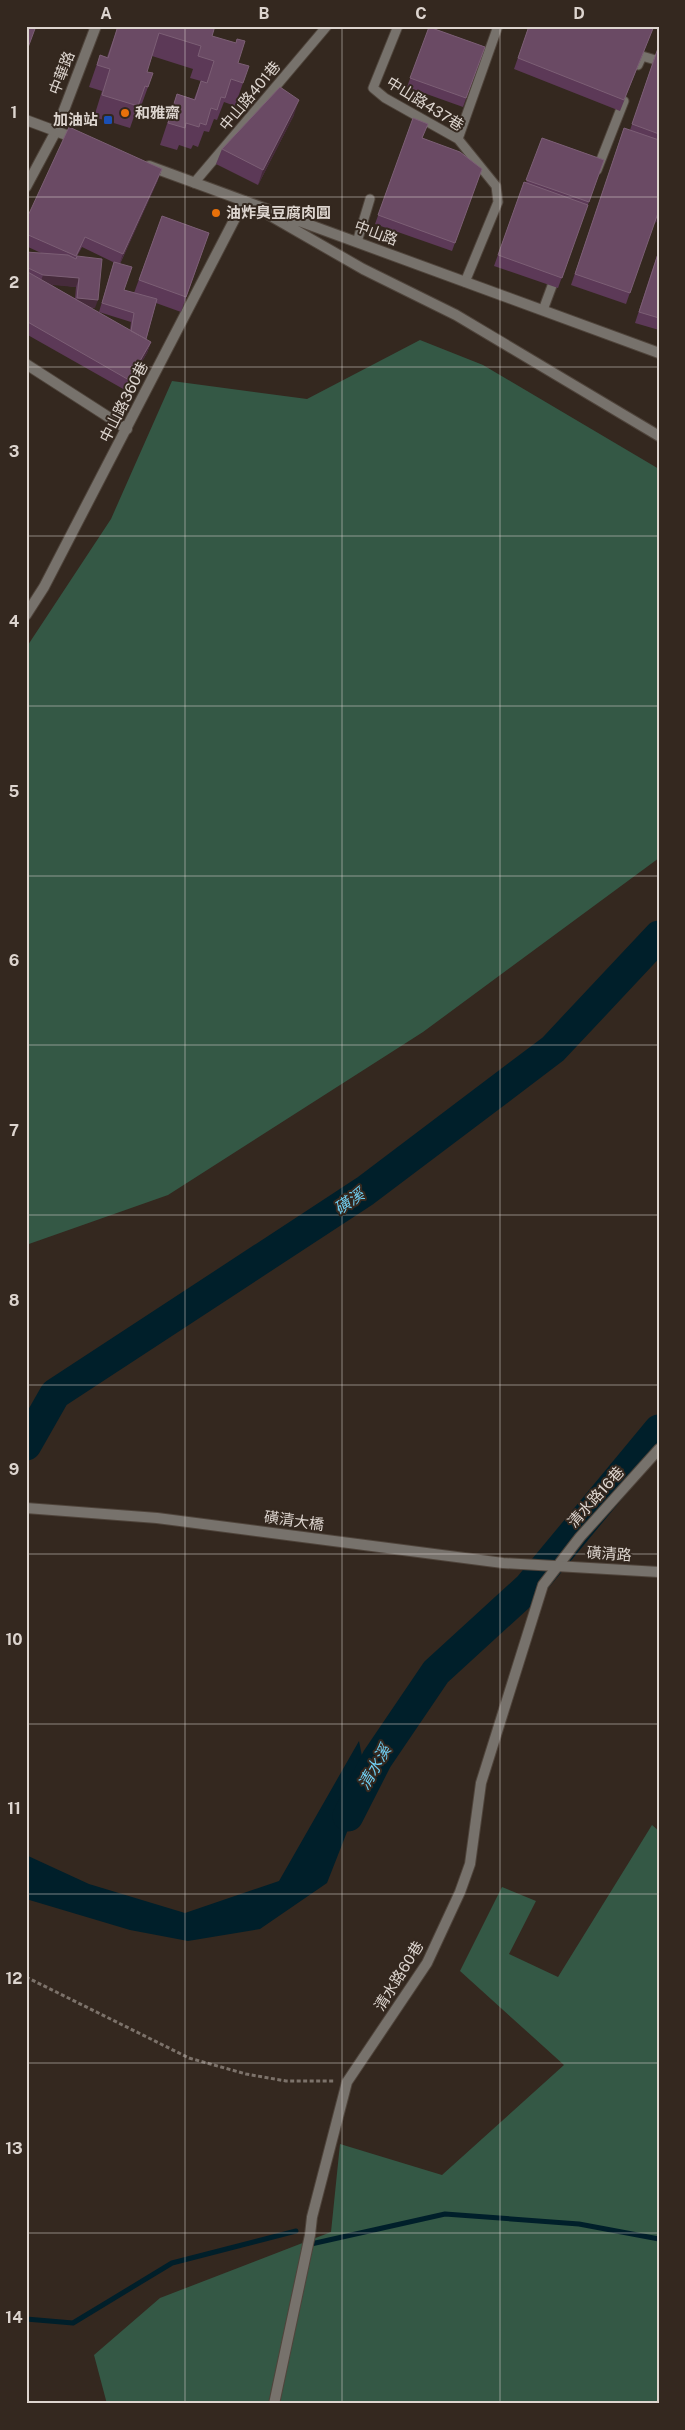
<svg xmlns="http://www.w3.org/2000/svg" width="685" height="2430" viewBox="0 0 685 2430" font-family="'Public Sans','Noto Sans TC',sans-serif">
	<rect width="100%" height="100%" fill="#34281f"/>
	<path fill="#345845" d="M420,340L483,365L659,469V858L423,1032L168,1195L26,1245V648L111,519L172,381L307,399Z
		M652,1825L659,1831V2404H107L94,2355L160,2298L331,2232L340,2144L442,2175L564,2065L460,1971L502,1887L536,1901L509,1954L558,1977Z"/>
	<path fill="#001f2a" d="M359,1741L367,1781L327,1883L260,1929L188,1941L130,1930L26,1899V1855L89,1884L185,1913L279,1881Z"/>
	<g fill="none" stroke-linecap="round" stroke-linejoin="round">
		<path stroke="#001f2a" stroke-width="5" d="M311,2244L445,2214L579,2224L659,2239
			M26,2319L73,2323L172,2263L296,2231"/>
		<path stroke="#001f2a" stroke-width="31" d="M26,1445L55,1394L365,1191L553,1049L659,936
			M348,1816L377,1759L436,1672L529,1587L659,1430"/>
		<defs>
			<path id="service" d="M398,26L373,88L385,98L458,139L496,186L498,202L465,282
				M638,65L642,56L659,61
				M458,139L498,26
				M597,170L624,101
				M194,183L327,26
				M357,242L370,199
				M543,310L556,275"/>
			<path id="minor" d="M26,187L56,131L96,26
				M26,364L127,429
				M26,615L44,587L244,201
				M274,2404L310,2235L312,2217L347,2082L427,1963L460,1892L470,1864L481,1783L543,1585L580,1537L659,1449"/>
			<path id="tertiary" d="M26,120L77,139
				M149,166L659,353
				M269,215L363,269L456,315L659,436
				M26,1508L157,1518L503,1563L659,1572"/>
		</defs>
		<use href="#service" stroke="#4f443b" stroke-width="11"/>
		<use href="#minor" stroke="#4f443b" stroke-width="12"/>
		<use href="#tertiary" stroke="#4f443b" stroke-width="12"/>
		<path stroke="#7c726a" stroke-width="3" stroke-dasharray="4 2.5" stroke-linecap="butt" d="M26,1977L189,2058L246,2074L286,2081H334"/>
		<use href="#service" stroke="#77726c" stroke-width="9"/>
		<use href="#minor" stroke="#77726c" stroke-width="10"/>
		<use href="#tertiary" stroke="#77726c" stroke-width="10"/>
	</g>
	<path fill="#5c3957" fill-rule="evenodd" d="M118,26L125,28V26H215L212,36L238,63L243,83L235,106L224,102L217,120L214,119L209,132L204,131L198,147L193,145L191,149L179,145L177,150L160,145L177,94L194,99L201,81L190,78L193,69L152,56L147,72L148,87L140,109L137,108L130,128L94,117L102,91L89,87L100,55L107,57Z
		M529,26H654L620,111L514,69Z
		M429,27L485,47L463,107L407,87Z
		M659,49V221L654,223L626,304L571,285L624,128L630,130L654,59Z
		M294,115L258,185L216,164L222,149Z
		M413,118L423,138L482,169L452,251L375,224Z
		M542,138L604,160L558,288L494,266L524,182L526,183Z
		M158,180L120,264L124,290L134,293L162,216L209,233L181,312L156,303L146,340L151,342L147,353L125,390L26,334V252L41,253L26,246V220ZM82,247L115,263L114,262L111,271L99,312L131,322L130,330L90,308H95L77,256ZM50,284L76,287L75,299Z
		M659,249V330L635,323Z"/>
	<path fill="#462b3b" d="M299,100L294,115L258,185L263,170Z
		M162,169L158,180L119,265L123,254Z
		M659,212V221L654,223L658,213Z
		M43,275L79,278L76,287L40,284Z
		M77,298L98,300L95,308L74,306Z
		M151,342L147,353L125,390L129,380Z"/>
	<path fill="#6a4a64" stroke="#7c5f75" d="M26,26H36L26,53Z
		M118,26L126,28V26H215L212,36L236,43L237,39L245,41L238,63L249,66L243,83L231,79L225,98L221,97L217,110L211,108L206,125L200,123L199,127L186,123L185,128L168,123L177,94L195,100L201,81L207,83L214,61L198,56L201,46L159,33L147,72L153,73L148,87L145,86L138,106L102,95L110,69L97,65L100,55L108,58Z
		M529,26H654L624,100L518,58Z
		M429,27L485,47L466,98L410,78Z
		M658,48L659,49V134L632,124Z
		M280,87L299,100L263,170L222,149Z
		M413,118L428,124L422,138L460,152L482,169L455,243L378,215Z
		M69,127L162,169L123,254L85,237L76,256L26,234V220Z
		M624,128L659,140V212L658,213L630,293L575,274Z
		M542,138L604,160L589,202L526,180Z
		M524,182L588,205L562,278L498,255Z
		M162,216L209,233L186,297L139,280Z
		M659,251V318L639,312Z
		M26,252L68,255L76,259L77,256L102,259L98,300L77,298L79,278L43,275L26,267Z
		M114,262L132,267L124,290L157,299L146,339L131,331L134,313L102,303Z
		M26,271L151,342L129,380L26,321Z"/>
	<path fill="none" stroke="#ddd5cf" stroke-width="1" stroke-opacity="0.55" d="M185,26V2404M342,26V2404M500,26V2404M26,197H659M26,367H659M26,536H659M26,706H659M26,876H659M26,1045H659M26,1215H659M26,1385H659M26,1554H659M26,1724H659M26,1894H659M26,2063H659M26,2233H659"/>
	<g fill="#e8710a" stroke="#34281f" stroke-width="2">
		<circle cx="125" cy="113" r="5"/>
		<circle cx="216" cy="213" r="5"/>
	</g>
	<rect fill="#1a4fb4" stroke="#34281f" stroke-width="2" x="103" y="115" width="10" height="10" rx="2.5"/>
	<g text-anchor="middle" stroke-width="4" stroke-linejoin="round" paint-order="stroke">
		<g font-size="15" fill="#ddd5cf" stroke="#34281f">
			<text transform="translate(62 73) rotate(-69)" y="5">中華路</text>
			<text transform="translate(250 96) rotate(-50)" y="5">中山路401巷</text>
			<text transform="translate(425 104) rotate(32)" y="5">中山路437巷</text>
			<text transform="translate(376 233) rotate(20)" y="5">中山路</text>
			<text transform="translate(124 402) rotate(-63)" y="5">中山路360巷</text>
			<text transform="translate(596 1497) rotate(-48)" y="5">清水路16巷</text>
			<text transform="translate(294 1521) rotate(8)" y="5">磺清大橋</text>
			<text transform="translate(609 1554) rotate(4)" y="5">磺清路</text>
			<text transform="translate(399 1976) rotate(-58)" y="5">清水路60巷</text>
		</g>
		<g font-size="15" font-weight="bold" fill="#ddd5cf" stroke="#34281f" text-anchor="start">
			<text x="135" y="118">和雅齋</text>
			<text x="98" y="125" text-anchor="end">加油站</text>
			<text x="226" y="218">油炸臭豆腐肉圓</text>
		</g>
		<g font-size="16" font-style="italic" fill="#70cef1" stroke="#34281f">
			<text transform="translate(349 1201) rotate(-34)" y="6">磺溪</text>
			<text transform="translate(374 1767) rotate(-60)" y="6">清水溪</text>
		</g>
	</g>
	<rect width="685" height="2430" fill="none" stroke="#34281f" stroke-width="55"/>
	<rect x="28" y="28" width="630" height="2374" fill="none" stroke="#ddd5cf" stroke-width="2"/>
	<g font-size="16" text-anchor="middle" font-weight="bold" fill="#ddd5cf">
		<text x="106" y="19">A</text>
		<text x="264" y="19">B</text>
		<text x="421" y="19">C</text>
		<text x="579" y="19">D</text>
		<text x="14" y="118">1</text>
		<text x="14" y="288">2</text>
		<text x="14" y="457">3</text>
		<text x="14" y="627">4</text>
		<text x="14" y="797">5</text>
		<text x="14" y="966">6</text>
		<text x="14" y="1136">7</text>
		<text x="14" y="1306">8</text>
		<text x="14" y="1475">9</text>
		<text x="14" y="1645">10</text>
		<text x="14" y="1814">11</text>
		<text x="14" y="1984">12</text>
		<text x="14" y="2154">13</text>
		<text x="14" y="2323">14</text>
	</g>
</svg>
